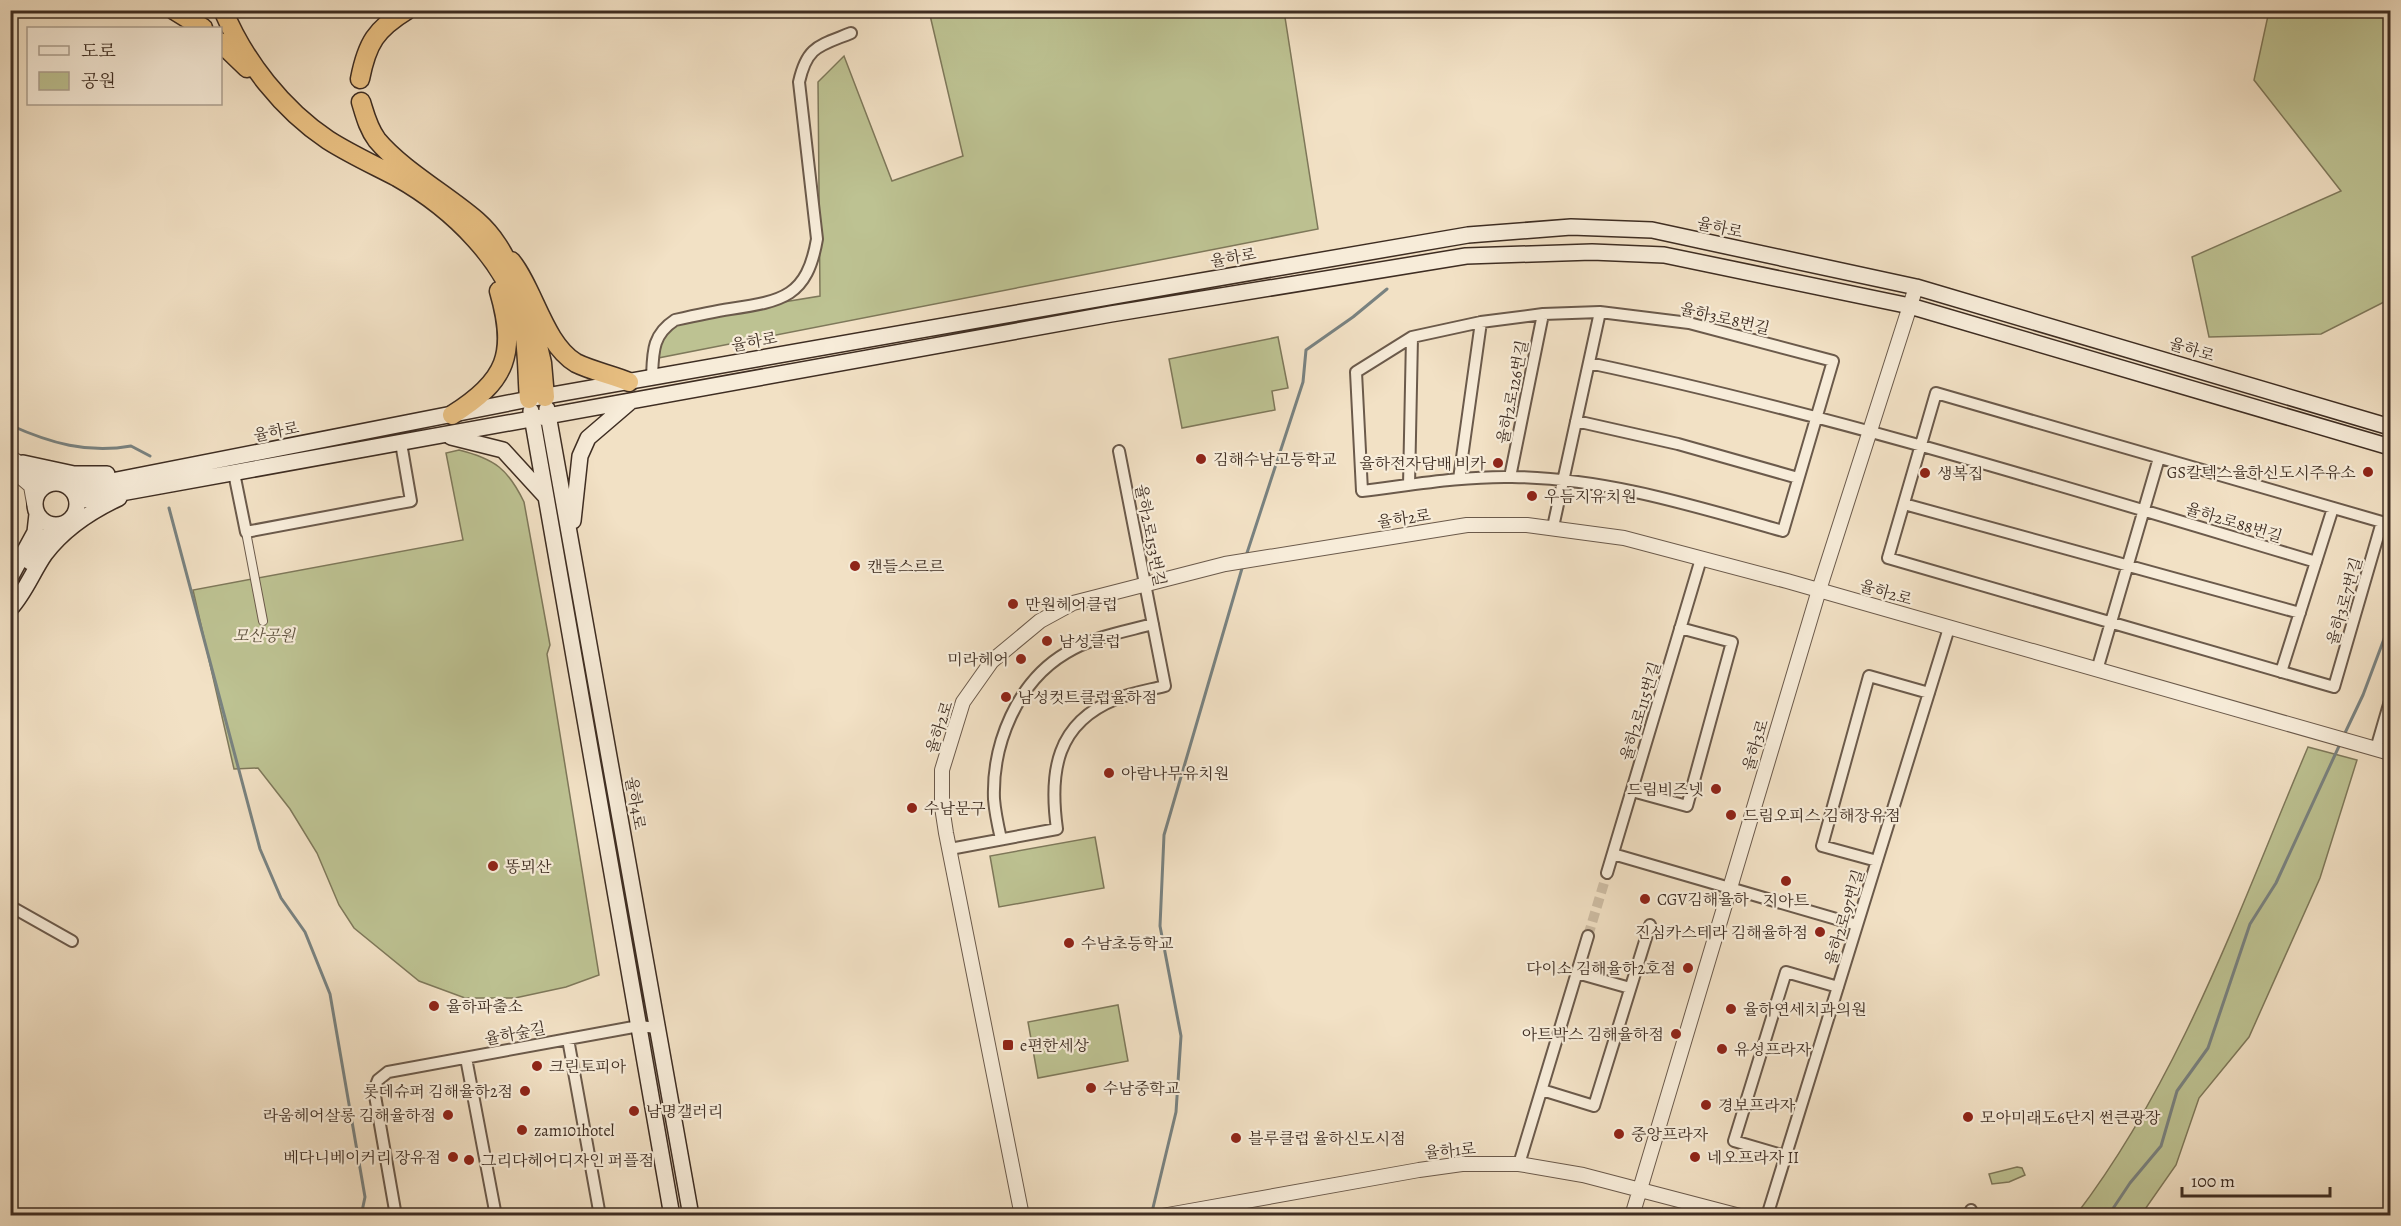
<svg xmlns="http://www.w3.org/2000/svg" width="2401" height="1226" viewBox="0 0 2401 1226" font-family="Alegreya,'Noto Serif KR',serif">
	<rect width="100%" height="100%" fill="#f2e1c5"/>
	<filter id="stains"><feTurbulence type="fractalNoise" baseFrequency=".00333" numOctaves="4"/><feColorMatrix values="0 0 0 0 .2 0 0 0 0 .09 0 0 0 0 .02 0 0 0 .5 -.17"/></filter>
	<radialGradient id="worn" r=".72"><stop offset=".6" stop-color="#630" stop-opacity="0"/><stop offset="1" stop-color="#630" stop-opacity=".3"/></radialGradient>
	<path fill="#bdc292" stroke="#7e785a" stroke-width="1.5" d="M929,11H1284L1318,229L653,359L654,342L675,320L820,296L818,82L844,56L892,181L963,156Z
		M2269,11H2390V299L2321,334L2209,337L2192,257L2341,191L2254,80Z
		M1278,337L1288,388L1272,391L1275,410L1182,428L1169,359Z
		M459,450C495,459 508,469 524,502L550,645L547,654L599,975L566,987L515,998H465L419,981L354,928L339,905L317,853L290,809L258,768L234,769L193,590L463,540L446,453Z
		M2308,747L2357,760L2320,878L2249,1037L2199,1098L2176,1165L2141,1215H2076C2182,1076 2240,907 2308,747Z
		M1095,837L1104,888L999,907L990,856Z
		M1118,1005L1128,1061L1038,1078L1028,1022Z
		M2017,1167L2022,1168L2025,1175L2009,1182L1992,1184L1989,1174Z"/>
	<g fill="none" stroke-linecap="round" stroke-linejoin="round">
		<path stroke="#798280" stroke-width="3" d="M10,425C50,443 88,454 131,446L150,456
			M169,508L260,849L281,898L305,932L330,994L365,1197L361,1216
			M1246,556L1303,382L1306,350L1353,317L1387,289
			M2344,735L2363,695L2390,623
			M1151,1216L1176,1112L1181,1036L1160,926L1164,835L1243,565
			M2108,1216L2130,1183L2161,1146L2177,1091L2208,1048L2250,924L2276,883L2340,744"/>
		<path stroke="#cebda4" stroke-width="10" stroke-dasharray="10 5" stroke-linecap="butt" d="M1588,936L1607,873"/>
		<defs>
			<path id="pedestrian" d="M246,532L263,621"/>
			<path id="minor" d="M1600,312L1689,323L1833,361L1783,531C1694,506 1605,478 1512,477C1462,476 1412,485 1362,491L1356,372L1412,337L1481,322L1543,314Z
				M1589,363C1834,415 2075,490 2316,562
				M652,378C653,352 652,335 675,320C693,316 711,312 730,309C783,301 807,297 817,239L799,82C807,46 819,46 851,33
				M1936,393L2382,522L2334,687L1888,558Z
				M1576,421L1678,444L1798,478
				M234,473L246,532L411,501L401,443
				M1510,477L1543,314
				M1459,479L1481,322
				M1409,485L1412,337
				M1904,504L2300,613
				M1553,527L1600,312
				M2097,670L2159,458
				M2281,672L2333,508
				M2376,749L2390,701
				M1632,791L1687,806L1732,642L1680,628
				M1001,839C998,826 995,812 994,799C992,744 1017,682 1066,653C1092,637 1123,632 1153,624
				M950,849L1057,829C1049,772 1056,723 1116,699C1131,693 1149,690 1165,686L1119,451
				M1613,854L1857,925
				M1877,861L1822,846L1869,676L1929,693
				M1607,873L1701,559
				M10,906L72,941
				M1577,973L1630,988
				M568,1039L600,1216
				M466,1058L496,1216
				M1542,1090L1594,1106L1650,925
				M1785,1156L1734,1141L1786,972L1838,987
				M1519,1164L1588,936
				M396,1216L374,1090L378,1080L388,1072L639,1026L657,1028
				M1767,1216L1949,628
				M1969,1216L1971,1210"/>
			<path id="tertiary" d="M10,457L50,483
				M10,468L31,486L34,503
				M1022,1216L946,833L942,807V770L963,702L992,661L1040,621L1073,603L1225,564L1467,525H1527L1624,538L1787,581L2390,753
				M1162,1216L1419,1170L1462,1164H1519L1583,1175L1740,1216
				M1632,1216L1819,590L1916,287"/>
			<path id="secondary" d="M547,409L691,1216
				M531,411L672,1216
				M451,437L503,450L546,497
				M23,463L74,474H107
				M35 504a21 21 0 1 1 42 0a21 21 0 1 1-42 0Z
				M71,489L529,399L1108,297L1468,235L1571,227L1652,230L1916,287L2390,427
				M77,501L1111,314L1466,256L1592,252L1664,255L1910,306L2390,447
				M573,521L580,456L588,438L630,402
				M30,562L42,540L63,524
				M10,578L35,532L37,514
				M10,609C25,593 33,571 45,554C64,529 91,511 119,498"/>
			<path id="trunk" d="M174,10L203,28
				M223,10C244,61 283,110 328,140C350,154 374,165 397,177C452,208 509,262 523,326C528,350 527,376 529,399
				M220,42L247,68
				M360,79C367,43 376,29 407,10
				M361,102C365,115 368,128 377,140C402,170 447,195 477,221C494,236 504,254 513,274
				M511,261C534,289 544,344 576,363C592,371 613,375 629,382
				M531,316L542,363L545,397
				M452,415C507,381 517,353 499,291"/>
		</defs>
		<use href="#pedestrian" stroke="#6b5a4b" stroke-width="10"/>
		<use href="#minor" stroke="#6b5a4b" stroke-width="14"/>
		<use href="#tertiary" stroke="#6b5a4b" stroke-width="16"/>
		<use href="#secondary" stroke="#3e2d22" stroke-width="18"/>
		<use href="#trunk" stroke="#3e2d22" stroke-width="21"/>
		<use href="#pedestrian" stroke="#f7ecd9" stroke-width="8"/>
		<use href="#minor" stroke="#f7ecd9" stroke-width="10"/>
		<use href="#tertiary" stroke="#f7ecd9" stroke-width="14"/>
		<use href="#secondary" stroke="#f7ecd9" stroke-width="15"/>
		<use href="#trunk" stroke="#e9c082" stroke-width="18"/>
	</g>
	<g fill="#8f2418" stroke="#f7ecd9" stroke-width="2">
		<circle cx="1201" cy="459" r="6"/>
		<circle cx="1498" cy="463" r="6"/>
		<circle cx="2368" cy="472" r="6"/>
		<circle cx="1925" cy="473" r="6"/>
		<circle cx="1532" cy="496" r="6"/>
		<circle cx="855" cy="566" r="6"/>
		<circle cx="1013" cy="604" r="6"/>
		<circle cx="1047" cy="641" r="6"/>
		<circle cx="1021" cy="659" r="6"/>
		<circle cx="1006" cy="697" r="6"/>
		<circle cx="1109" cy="773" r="6"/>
		<circle cx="1716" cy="789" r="6"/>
		<circle cx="912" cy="808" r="6"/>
		<circle cx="1731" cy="815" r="6"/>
		<circle cx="493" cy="866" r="6"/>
		<circle cx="1786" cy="881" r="6"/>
		<circle cx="1645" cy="899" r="6"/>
		<circle cx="1820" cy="932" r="6"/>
		<circle cx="1069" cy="943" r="6"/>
		<circle cx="1688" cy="968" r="6"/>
		<circle cx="434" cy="1006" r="6"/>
		<circle cx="1731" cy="1009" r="6"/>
		<circle cx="1676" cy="1034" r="6"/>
		<rect x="1002" y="1039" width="12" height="12" rx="3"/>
		<circle cx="1722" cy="1049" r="6"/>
		<circle cx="537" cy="1066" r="6"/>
		<circle cx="1091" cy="1088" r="6"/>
		<circle cx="525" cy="1091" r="6"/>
		<circle cx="1706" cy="1105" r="6"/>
		<circle cx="634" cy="1111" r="6"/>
		<circle cx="448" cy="1115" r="6"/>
		<circle cx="1968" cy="1117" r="6"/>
		<circle cx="522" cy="1130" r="6"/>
		<circle cx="1619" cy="1134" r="6"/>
		<circle cx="1236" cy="1138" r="6"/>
		<circle cx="453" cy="1157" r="6"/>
		<circle cx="1695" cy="1157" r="6"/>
		<circle cx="469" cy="1160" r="6"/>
	</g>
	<g text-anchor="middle" stroke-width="4.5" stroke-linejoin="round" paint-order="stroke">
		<g font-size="16" fill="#3e2d22" stroke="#f7ecd9">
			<text transform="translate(1720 227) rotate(12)" y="6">율하로</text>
			<text transform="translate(1233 257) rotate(-10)" y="6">율하로</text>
			<text transform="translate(1725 318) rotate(13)" y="6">율하3로8번길</text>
			<text transform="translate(754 341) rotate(-10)" y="6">율하로</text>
			<text transform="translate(2192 349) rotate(17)" y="6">율하로</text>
			<text transform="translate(1512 392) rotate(-79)" y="6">율하2로126번길</text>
			<text transform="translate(276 431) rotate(-11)" y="6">율하로</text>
			<text transform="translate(1404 518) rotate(-8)" y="6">율하2로</text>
			<text transform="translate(2234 522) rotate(17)" y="6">율하2로88번길</text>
			<text transform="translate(1151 535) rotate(79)" y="6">율하2로153번길</text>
			<text transform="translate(1886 592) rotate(16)" y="6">율하2로</text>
			<text transform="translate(2344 601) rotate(-74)" y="6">율하3로7번길</text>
			<text transform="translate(1640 711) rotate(-73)" y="6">율하2로115번길</text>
			<text transform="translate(939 727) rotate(-72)" y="6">율하2로</text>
			<text transform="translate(1755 745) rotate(-73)" y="6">율하3로</text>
			<text transform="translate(636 803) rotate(80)" y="6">율하4로</text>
			<text transform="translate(1844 917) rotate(-73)" y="6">율하2로97번길</text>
			<text transform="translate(515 1033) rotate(-11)" y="6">율하숲길</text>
			<text transform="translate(1450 1150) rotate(-5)" y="6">율하1로</text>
		</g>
		<g font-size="16" fill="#3e2d22" stroke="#f7ecd9" text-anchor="start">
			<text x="1213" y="465">김해수남고등학교</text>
			<text x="1486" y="469" text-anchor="end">율하전자담배 비카</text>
			<text x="2356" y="478" text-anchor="end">GS칼텍스율하신도시주유소</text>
			<text x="1937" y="479">생복집</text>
			<text x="1544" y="502">우듬지유치원</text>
			<text x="867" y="572">캔들스르르</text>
			<text x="1025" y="610">만원헤어클럽</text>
			<text x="1059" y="647">남성클럽</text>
			<text x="1009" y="665" text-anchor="end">미라헤어</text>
			<text x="1018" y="703">남성컷트클럽율하점</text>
			<text x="1121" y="779">아람나무유치원</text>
			<text x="1704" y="795" text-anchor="end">드림비즈넷</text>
			<text x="924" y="814">수남문구</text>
			<text x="1743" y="821">드림오피스 김해장유점</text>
			<text x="505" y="872">똥뫼산</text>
			<text x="1657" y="905">CGV김해율하</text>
			<text x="1786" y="906" text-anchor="middle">지아트</text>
			<text x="1808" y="938" text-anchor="end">진심카스테라 김해율하점</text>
			<text x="1081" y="949">수남초등학교</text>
			<text x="1676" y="974" text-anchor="end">다이소 김해율하2호점</text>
			<text x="446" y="1012">율하파출소</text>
			<text x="1743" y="1015">율하연세치과의원</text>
			<text x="1664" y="1040" text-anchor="end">아트박스 김해율하점</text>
			<text x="1020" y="1051">e편한세상</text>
			<text x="1734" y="1055">유성프라자</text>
			<text x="549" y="1072">크린토피아</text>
			<text x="1103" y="1094">수남중학교</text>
			<text x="513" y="1097" text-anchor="end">롯데슈퍼 김해율하2점</text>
			<text x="1718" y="1111">경보프라자</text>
			<text x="646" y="1117">남명갤러리</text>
			<text x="436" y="1121" text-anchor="end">라움헤어살롱 김해율하점</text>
			<text x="1980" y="1123">모아미래도6단지 썬큰광장</text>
			<text x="534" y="1136">zam101hotel</text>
			<text x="1631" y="1140">중앙프라자</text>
			<text x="1248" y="1144">블루클럽 율하신도시점</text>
			<text x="441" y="1163" text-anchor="end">베다니베이커리 장유점</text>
			<text x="1707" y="1163">네오프라자 II</text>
			<text x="481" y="1166">그리다헤어디자인 퍼플점</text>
		</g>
		<g font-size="16" font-style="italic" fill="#5e523e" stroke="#f7ecd9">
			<text x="264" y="641">모산공원</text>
		</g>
	</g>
	<rect width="2401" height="1226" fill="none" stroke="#f2e1c5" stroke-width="36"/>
	<rect x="12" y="12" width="2377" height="1202" fill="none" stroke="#3e2d22" stroke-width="3"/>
	<rect x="18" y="18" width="2365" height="1190" fill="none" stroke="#3e2d22" stroke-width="1.5"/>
	<rect x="27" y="27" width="195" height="78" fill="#f7ecd9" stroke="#ada090" stroke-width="1.5"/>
	<rect x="39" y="46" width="30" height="9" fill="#f7ecd9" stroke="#ada090" stroke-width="1.5"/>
	<text x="81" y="57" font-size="18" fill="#3e2d22">도로</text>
	<rect x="39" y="72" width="30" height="18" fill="#bdc292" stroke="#ada090" stroke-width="1.5"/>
	<text x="81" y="87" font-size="18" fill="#3e2d22">공원</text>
	<path d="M2182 1187v9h148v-9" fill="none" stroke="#3e2d22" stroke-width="3"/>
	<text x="2191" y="1187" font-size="18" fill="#3e2d22" stroke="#f7ecd9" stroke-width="4.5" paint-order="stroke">100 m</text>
	<rect width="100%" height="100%" filter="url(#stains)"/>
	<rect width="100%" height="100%" fill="url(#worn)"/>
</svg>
